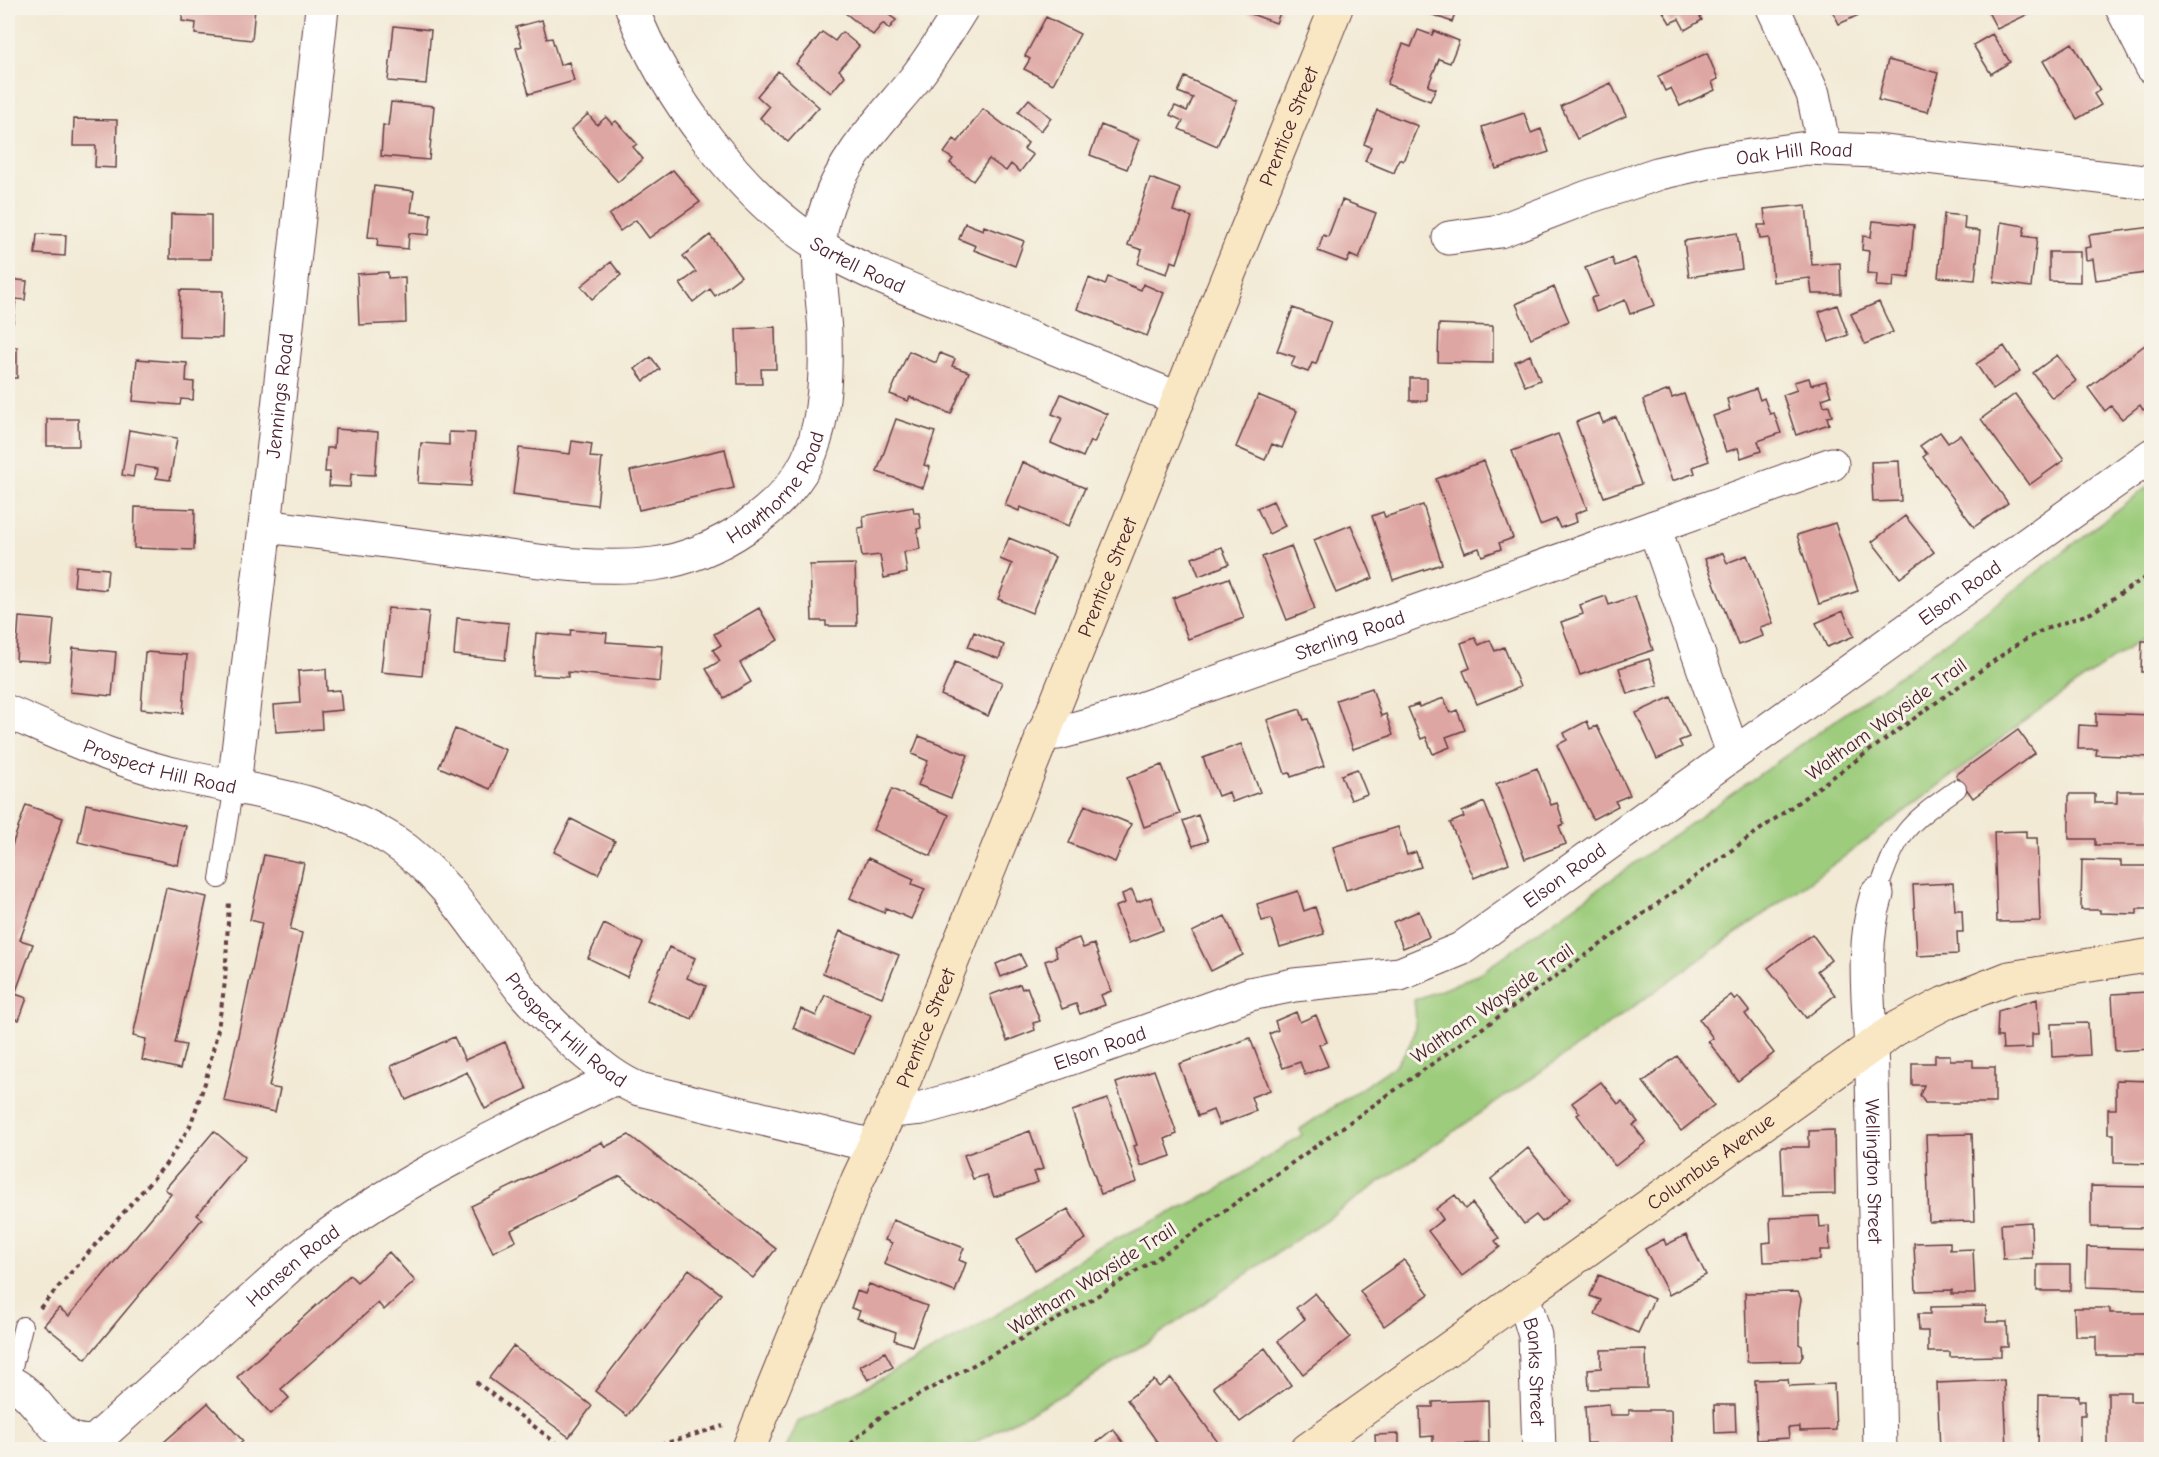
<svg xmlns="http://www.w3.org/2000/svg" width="2159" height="1457" viewBox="0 0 2159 1457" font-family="'Comic Neue',sans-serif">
	<rect width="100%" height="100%" fill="#f7f3e8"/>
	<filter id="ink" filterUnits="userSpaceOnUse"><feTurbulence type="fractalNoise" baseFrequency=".0167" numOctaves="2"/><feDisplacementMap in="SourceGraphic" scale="12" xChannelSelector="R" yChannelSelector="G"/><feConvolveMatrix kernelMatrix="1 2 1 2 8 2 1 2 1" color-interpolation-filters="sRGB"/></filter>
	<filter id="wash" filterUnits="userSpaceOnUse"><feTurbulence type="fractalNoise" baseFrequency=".008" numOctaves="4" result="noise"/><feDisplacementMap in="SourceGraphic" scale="24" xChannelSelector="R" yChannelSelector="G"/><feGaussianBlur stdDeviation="1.35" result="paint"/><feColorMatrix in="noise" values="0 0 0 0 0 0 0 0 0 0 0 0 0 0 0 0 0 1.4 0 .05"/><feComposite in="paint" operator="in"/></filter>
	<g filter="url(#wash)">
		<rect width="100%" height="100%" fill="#f2ead5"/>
		<path fill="#9ccc7b" stroke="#737653" stroke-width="1.5" d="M2151,484V632L2035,713L1841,859L1578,1046L1155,1337L1083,1383L963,1449H786L798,1422L977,1327L1093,1250L1214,1192L1302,1135L1300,1129L1392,1068C1413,1047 1419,1029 1414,1000L1460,983L1483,971L1961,631Z"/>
		<g id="blocks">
			<path fill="#dea6a3" d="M183,8H255L252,40L195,34L196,23L182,21Z
				M839,8H896L889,15L896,20L889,29L883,23L873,35Z
				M1072,8H1088L1085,13Z
				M1235,8H1282L1276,23Z
				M1414,8H1457L1452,22Z
				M1661,8H1704L1697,12L1702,20L1685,30L1679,19L1670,23Z
				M1831,8H1858L1861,14L1839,24Z
				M1986,8H2041L1997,29Z
				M1046,17L1080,34L1053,84L1024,69L1030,59L1025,56Z
				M542,20L547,39L552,38L560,65L569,62L574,81L529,94L516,48L522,46L516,27Z
				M394,26L431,30L426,84L388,81Z
				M1418,30L1432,35L1434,31L1459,41L1450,63L1439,59L1428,86L1436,89L1430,101L1387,84L1403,44L1411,47Z
				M822,32L835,41L842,32L859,46L839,70L845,76L831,93L796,64Z
				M1992,34L2010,62L1991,74L1973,45Z
				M2072,43L2100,90L2094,94L2101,105L2077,119L2043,61Z
				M1707,53L1718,79L1712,82L1715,90L1680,106L1671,88L1665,91L1658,76Z
				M1888,60L1938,73L1928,112L1878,100Z
				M778,71L819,107L788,142L760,118L769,107L757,96Z
				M1185,77L1237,101L1217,146L1179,129L1183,121L1170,115L1175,106L1187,111L1193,98L1178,92Z
				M1611,83L1626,116L1577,139L1561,106Z
				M1029,99L1051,118L1041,131L1018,112Z
				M391,102L434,106L429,160L381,156L383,125L388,126Z
				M983,109L1028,143L1024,149L1033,155L1020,172L1011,164L1006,171L989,159L973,181L950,163L953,159L944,153L954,139L958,142Z
				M1377,110L1418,126L1403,161L1399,159L1394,173L1365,161L1371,147L1364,144Z
				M1524,113L1531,133L1541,129L1549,152L1496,169L1482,127Z
				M588,114L597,125L606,117L612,124L616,121L637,144L633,147L643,159L618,182L571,130Z
				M74,119L117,120L116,168L95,167L96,146H73Z
				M1101,125L1139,140L1127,169L1090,155Z
				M673,170L700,202L649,238L636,220L620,231L609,215Z
				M1150,178L1180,189L1173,211L1192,217L1177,263L1171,261L1167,274L1138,264L1142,250L1128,245Z
				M374,186L414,191L411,212L431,214L429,235L409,233L408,249L377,246L378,238L368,237Z
				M1342,200L1376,213L1359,259L1350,255L1347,262L1318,251L1323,235L1328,237Z
				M8,202H12L11,234H8Z
				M1806,205L1812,265L1840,263L1841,294H1812L1810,278L1773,282L1769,238L1760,239L1758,225H1766L1764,209Z
				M171,214L211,215V259H170Z
				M1944,214L1965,216L1964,229L1980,231L1975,280L1938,277Z
				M1873,221L1914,225L1909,278L1894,276L1893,287L1876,286L1877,274L1867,273L1869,251L1862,250L1863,236L1871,237Z
				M2001,222L2025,226L2023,236L2037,238L2031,287L1994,282Z
				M965,223L983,230L984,226L1024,241L1015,266L974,250L976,246L959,239Z
				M2152,227V272L2096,280L2093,259L2086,260L2085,248L2091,247L2089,235Z
				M1737,233L1742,269L1689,277L1684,241Z
				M37,234L66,235L65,256L35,254Z
				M710,235L741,276L715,296L710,289L693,302L680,284L696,272L683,256Z
				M2049,252H2080V282L2049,281Z
				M1612,258L1615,266L1635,258L1655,305L1630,314L1625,300L1596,312L1591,298L1597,296L1585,268Z
				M611,262L621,275L592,299L581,286Z
				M388,272V278L405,277L406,323L359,325L357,274Z
				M1108,277L1141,290L1143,284L1164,293L1147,336L1077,309L1089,278L1105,285Z
				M8,279L27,281L25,300L16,299L13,323H8Z
				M1554,287L1569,321L1531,338L1516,304Z
				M180,290L223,291L222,338L179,337Z
				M1879,302L1893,332L1865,344L1851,314Z
				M1837,305L1848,335L1829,342L1819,312Z
				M1293,308L1331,322L1316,364L1312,363L1308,372L1291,366L1295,357L1277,351Z
				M1439,324L1493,326V363L1438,362Z
				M775,327L776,369H761L762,384H738L736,329Z
				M2145,345L2152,354V403L2143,410L2140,405L2122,419L2111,406L2105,411L2088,388Z
				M2004,346L2020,371L1993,389L1976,364Z
				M8,347H17V378H8Z
				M909,351L936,363L940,353L955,359L952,366L969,372L951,414L910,397L908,401L890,394Z
				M1530,355L1540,380L1525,386L1515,362Z
				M2057,355L2076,381L2052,398L2033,373Z
				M651,357L660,369L644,381L635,369Z
				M137,359L187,363L186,381L194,382L193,400L181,399L180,405L133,401Z
				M1410,378H1427V401H1410Z
				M1809,378L1811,385L1826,381L1831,396L1822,399L1824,406L1829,405L1832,416L1827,417L1829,424L1796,435L1783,395L1797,390L1794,382Z
				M1756,389L1760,400L1764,398L1770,414L1774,413L1781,433L1758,441L1761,451L1741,458L1738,448L1726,452L1713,416L1730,410L1727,399Z
				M1669,390L1672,398L1684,394L1709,461L1693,467L1695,473L1672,481L1643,400Z
				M1061,394L1107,414L1094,443L1090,441L1083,457L1051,443L1062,418L1052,414Z
				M2015,394L2064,460L2029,485L1981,419Z
				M1258,395L1297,411L1282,448L1272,444L1265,460L1236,447Z
				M1599,413L1603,423L1616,417L1641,484L1604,497L1576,422Z
				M47,419H78L79,446H47Z
				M896,419L935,432L924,465L930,467L923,488L877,472Z
				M335,429L378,432L375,475L351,474L350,487L329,486L330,472H325L327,448H334Z
				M129,430L177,438L170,480L156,478L158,469L135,465L133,477L122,475Z
				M449,432L475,433L471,486L418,483L421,443L449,445Z
				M1940,432L1948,443L1960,435L2008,503L1974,527L1923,457L1927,454L1920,446Z
				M1558,434L1587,509L1575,514L1577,522L1560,528L1556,519L1540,525L1512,451Z
				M572,441L592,444L590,457L602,458L597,505L513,494L519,448L570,454Z
				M725,449L734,488L639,510L630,471Z
				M1484,461L1513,538L1499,543L1501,549L1482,556L1479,548L1464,553L1436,479Z
				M1899,461L1901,501L1873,502L1871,462Z
				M1022,462L1085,488L1069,526L1020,507L1019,511L1005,505Z
				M1273,501L1285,526L1269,534L1257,508Z
				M1423,505L1442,564L1393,580L1372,516L1383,512L1385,517Z
				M135,507L195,509L194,550L134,548Z
				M913,507L914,513H919L921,528L917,529L920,549L904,552L907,573L884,578L880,555L862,557L858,528L864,527L863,516Z
				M1905,516L1934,552L1900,578L1872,542Z
				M1835,523L1858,591L1819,604L1797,535Z
				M1351,525L1373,578L1336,593L1314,540Z
				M1009,538L1055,557L1032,613L998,599L1012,564L1000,559Z
				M1291,546L1315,609L1287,620L1262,557Z
				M1222,547L1229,564L1199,576L1192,558Z
				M1723,553L1727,563L1747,555L1773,623L1760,627L1763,636L1738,645L1705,559Z
				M855,564L857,626H826V621H812L810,565Z
				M76,566L108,569L106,590L74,586Z
				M1229,578L1244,618L1188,639L1173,598Z
				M1606,596L1609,605L1635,596L1653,650L1580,675L1561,622L1583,614L1580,605Z
				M388,608L429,612L422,676L381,672Z
				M759,608L778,640L740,663L751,682L724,698L706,669L720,661L713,650L721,645L714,634Z
				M1843,611L1854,636L1827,647L1816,623Z
				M19,617L54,620L50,662L16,660Z
				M457,618L509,623L505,660L454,655Z
				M571,630L607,633L606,642L663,646L660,682L568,672V677L533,675L536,633L570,636Z
				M974,632L1004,645L999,659L968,647Z
				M1475,638L1479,645L1490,640L1495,651L1504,647L1520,687L1477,704L1463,671L1470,668L1461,643Z
				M2142,641H2152V672H2141Z
				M73,648L116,652L112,696L70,692Z
				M145,652L187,655L183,713L141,709Z
				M1649,659L1658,685L1627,694L1619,668Z
				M955,662L1002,682L988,716L941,695Z
				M326,669L327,691L340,690L342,710L321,712L322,729L276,732L274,705L300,703L298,671Z
				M1372,688L1381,716L1386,714L1393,735L1353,749L1336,700Z
				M1671,697L1689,737L1679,741L1682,747L1657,759L1636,713Z
				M1444,698L1450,713L1457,710L1465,730L1446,737L1450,747L1433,754L1426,737L1421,739L1408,708L1418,704L1419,707Z
				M1300,709L1304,720L1308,719L1324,766L1291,777L1290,773L1285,774L1267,720Z
				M2096,713L2152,715V757L2096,755L2097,749H2078L2079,725L2096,726Z
				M1587,721L1590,729L1597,726L1630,795L1615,801L1618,806L1593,819L1557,745L1567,740L1564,733Z
				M455,729L506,750L490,789L439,767Z
				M2018,730L2035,753L1973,798L1956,775Z
				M919,736L968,755L951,798L918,785L928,761L912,754Z
				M1241,744L1260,792L1232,802L1229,792L1218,796L1203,758Z
				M1162,765L1180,814L1144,827L1127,778Z
				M1537,768L1551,805L1557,803L1564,824L1559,826L1566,844L1525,859L1496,784Z
				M1357,769L1367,794L1351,800L1341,775Z
				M892,789L949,815L931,856L873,830Z
				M2117,791H2152V845H2095V839H2069V794H2095V803H2117Z
				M1484,802L1509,863L1474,878L1450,823L1464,817L1462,812Z
				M86,804L186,826L178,865L78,842Z
				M26,805L63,818L20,940L33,944L15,994L27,998L19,1020L8,1016V857Z
				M1085,805L1131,824L1115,862L1069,843Z
				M1198,815L1208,841L1193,846L1183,821Z
				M571,819L615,841L598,874L554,852Z
				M1398,827L1407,855L1416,852L1421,867L1346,890L1333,847Z
				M2026,831V838H2037L2040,921L1997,922L1994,832Z
				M264,855L304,863L290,930L302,933L269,1087L280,1089L275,1112L224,1101L262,923L250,920Z
				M868,858L914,879L912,884L925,889L911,919L886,908L884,913L850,898Z
				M2082,860L2121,861V866H2152V909H2137V914L2100,913V910H2081Z
				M1953,883L1955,910H1962L1963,932H1957L1958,954L1917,956L1913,885Z
				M166,888L207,897L175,1043L186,1045L180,1069L142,1060L146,1039L133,1036Z
				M1132,890L1137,902L1151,897L1163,930L1129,943L1115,907L1125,903L1122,894Z
				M1298,891L1304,911L1315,907L1324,934L1280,947L1271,919L1262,921L1257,904Z
				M1419,911L1429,937L1403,948L1393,922Z
				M1225,916L1243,955L1211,971L1192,932Z
				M604,924L643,943L627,977L588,958Z
				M840,931L899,955L882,997L823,973Z
				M1812,934L1831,960L1817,971L1835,995L1806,1018L1768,968Z
				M1079,938L1083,948L1094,944L1111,991L1101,995L1105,1005L1080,1014L1076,1004L1062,1009L1045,961L1057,957L1054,947Z
				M669,947L695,958L687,978L706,986L692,1019L647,1000Z
				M1020,954L1026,966L1001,977L996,964Z
				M1020,984L1022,989L1027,987L1040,1021L1033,1023L1035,1030L1007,1041L990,995Z
				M2147,992V1003H2152V1049L2115,1051L2112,994Z
				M825,995L871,1015L854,1054L793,1028L801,1009L816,1016Z
				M1731,995L1735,1000L1738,997L1749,1011L1745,1014L1774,1053L1738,1081L1708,1041L1713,1038L1699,1019Z
				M2037,999L2039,1034H2032V1048L2003,1049L2002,1037H1997L1998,1011Z
				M1296,1012L1300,1022L1316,1015L1327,1042L1319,1045L1328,1066L1305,1075L1300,1062L1283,1068L1269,1034L1278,1030L1275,1021Z
				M2088,1023L2090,1055L2052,1057L2051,1024Z
				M454,1037L465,1060L505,1042L527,1089L485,1109L467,1072L406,1100L391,1066Z
				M1250,1038L1270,1090L1251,1097L1256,1111L1219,1125L1213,1110L1198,1116L1179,1064Z
				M1935,1055H1950V1060H1973V1067H1995V1103H1925L1920,1095L1924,1085H1912V1063H1935Z
				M1677,1056L1714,1105L1681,1131L1643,1082Z
				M1154,1070L1177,1134L1165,1139L1171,1156L1141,1166L1134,1146L1137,1145L1116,1083Z
				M2116,1080L2152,1081V1164L2114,1163V1134H2108V1109H2116Z
				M1601,1082L1618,1104L1622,1101L1638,1122L1633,1125L1646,1142L1615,1166L1577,1115L1580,1113L1572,1103Z
				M1108,1099L1137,1182L1101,1194L1072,1111Z
				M1834,1130L1835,1194L1783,1195L1781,1147H1809V1131Z
				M214,1131L245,1157L197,1215L202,1219L86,1359L44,1325L59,1308L69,1316L171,1194L165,1189Z
				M1030,1131L1043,1169L1034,1172L1038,1182L994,1197L986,1175L973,1179L964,1155Z
				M1972,1134L1975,1221L1929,1222L1926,1135Z
				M629,1135L776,1249L753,1278L620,1176L511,1230L516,1241L493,1252L471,1206L602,1142L605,1147Z
				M1528,1148L1570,1199L1542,1222L1536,1215L1524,1224L1491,1179Z
				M2091,1186L2152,1187V1228L2091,1227Z
				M1455,1195L1465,1209L1472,1203L1499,1238L1495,1241L1500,1247L1462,1276L1428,1231L1443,1219L1436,1209Z
				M1068,1209L1086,1239L1035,1270L1017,1239Z
				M1819,1216L1820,1227L1829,1226L1830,1250H1820V1260L1764,1262L1763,1243L1771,1242L1770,1218Z
				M893,1220L964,1248L959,1260L966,1263L955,1292L884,1264L892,1243L885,1240Z
				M2031,1222L2032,1258L2003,1259L2001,1224Z
				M1686,1235L1706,1275L1669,1295L1645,1249L1664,1239L1666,1245Z
				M1950,1242V1250L1973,1249L1975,1294H1952V1290L1916,1291L1914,1243Z
				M2087,1247L2152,1249V1289L2086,1287Z
				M389,1252L415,1281L384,1310L378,1303L281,1389L289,1398L271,1414L237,1377L350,1275L357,1282Z
				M1404,1260L1429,1294L1384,1326L1360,1291Z
				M2037,1265H2070V1291H2037Z
				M689,1269L721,1294L627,1416L595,1391Z
				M1599,1275L1654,1299L1638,1333L1595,1314L1601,1300L1590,1296Z
				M869,1284L927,1306L912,1346L894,1340L896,1332L857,1318L860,1311L851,1308L857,1291L865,1294Z
				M1798,1292L1801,1299L1799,1311V1344L1802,1346L1803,1355L1800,1361L1747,1362L1745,1293Z
				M1315,1293L1350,1337L1303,1374L1278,1341L1305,1319L1296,1308Z
				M1986,1306V1322H2007L2008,1347H2001V1356L1950,1357V1352H1928V1331H1919L1918,1314H1930V1307Z
				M2074,1308H2110V1313H2147V1356H2096V1336H2075Z
				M513,1346L592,1406L569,1437L489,1378Z
				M1265,1348L1291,1385L1240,1422L1213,1387Z
				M1646,1349L1647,1388L1589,1389L1588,1369L1601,1368V1350Z
				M885,1352L893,1367L868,1380L860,1366Z
				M1171,1378L1220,1445L1214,1450H1163L1127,1400L1154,1380L1159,1387Z
				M1788,1379L1789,1386L1834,1384L1836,1430L1800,1431V1427L1788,1428L1789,1438L1757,1440L1755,1380Z
				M2004,1380L2007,1450H1940L1937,1383Z
				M2108,1392H2130V1401H2149V1450H2108Z
				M2039,1395L2079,1396V1401H2085V1415H2080V1450H2038Z
				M1488,1400L1489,1443L1433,1445V1436L1421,1437L1420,1407H1433V1402Z
				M208,1403L243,1441L234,1450H155Z
				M1609,1404L1610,1415H1629V1410H1671L1672,1450H1595V1443H1587L1585,1406Z
				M1714,1405H1735L1736,1432L1715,1433Z
				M1113,1429L1129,1450H1087Z
				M1399,1434V1450H1376L1375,1435Z"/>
		</g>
	</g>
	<g filter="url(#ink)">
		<use href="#blocks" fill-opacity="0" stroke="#633d44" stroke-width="1.5"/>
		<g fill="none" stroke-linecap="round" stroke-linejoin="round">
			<defs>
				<path id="lane" d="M219,879L234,785
					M1877,894C1898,833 1904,826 1957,789
					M9,1383L23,1326"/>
				<g id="street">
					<path id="s1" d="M632,8C662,91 744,200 820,246C867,274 919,293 969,313C1039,342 1109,370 1179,399"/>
					<path d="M1773,8L1813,94L1824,147"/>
					<path d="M2122,8L2152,67"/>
					<path id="s2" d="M1449,238L1500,231L1588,197L1660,173L1708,162L1807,148L1875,151L2152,183"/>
					<path id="s3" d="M265,526C337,535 409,544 481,553C538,561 596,571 654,564C713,557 789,509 811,452C825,415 826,372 825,333C823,291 812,246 828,204C845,156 882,119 914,80C932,57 947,32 962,8"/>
					<path d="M1654,527L1733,753"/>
					<path id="s4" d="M8,712C64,736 121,763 182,776C257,793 325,797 392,840C450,878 483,942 525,994C543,1015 562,1033 583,1051C601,1066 617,1080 639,1089L874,1146"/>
					<path id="s5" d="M1042,734L1058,733L1121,716L1832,464"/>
					<path id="s6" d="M234,785L265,526L322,8"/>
					<path id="s7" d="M1877,894C1859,952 1871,1015 1872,1075C1875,1200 1877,1325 1880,1450"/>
					<path id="s8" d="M891,1111L922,1108L965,1096L1250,994L1294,985L1400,974L1461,949L2152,455"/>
					<path id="s9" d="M1523,1295L1535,1336L1539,1450"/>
					<path id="s10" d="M8,1382C42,1393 54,1452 96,1440L302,1255C397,1180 507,1131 615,1078"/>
				</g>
				<g id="secondary">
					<path id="s11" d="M748,1450L858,1179L902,1086L1336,8"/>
					<path id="s12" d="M1307,1450L1897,1028L1945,1003L2009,978L2152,955"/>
				</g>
			</defs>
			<use href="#lane" stroke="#633d44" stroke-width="20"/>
			<use href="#street" stroke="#633d44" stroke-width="35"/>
			<use href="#secondary" stroke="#633d44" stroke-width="35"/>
			<path stroke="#633d44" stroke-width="4" stroke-dasharray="4.5 4.5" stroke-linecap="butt" d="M40,1308L166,1164L190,1126L205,1083L218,1029L225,982L229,901
				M476,1382L565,1450
				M643,1450L723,1426
				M844,1450L882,1415L1081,1306L1162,1255L1614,935L2016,645L2043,630L2091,613L2152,573"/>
			<use href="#lane" stroke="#fff" stroke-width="18"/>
			<use href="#street" stroke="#fff" stroke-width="33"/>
			<use href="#secondary" stroke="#f9e7c3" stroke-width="33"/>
		</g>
	</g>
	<g text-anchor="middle" stroke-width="6" stroke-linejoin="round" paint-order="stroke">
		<g font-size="20" fill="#4a1f2b" stroke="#f7f3e8">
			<text dy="7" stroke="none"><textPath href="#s11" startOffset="1430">Prentice Street</textPath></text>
			<text dy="7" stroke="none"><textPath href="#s2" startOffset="358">Oak Hill Road</textPath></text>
			<text dy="7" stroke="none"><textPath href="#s1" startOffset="350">Sartell Road</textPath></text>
			<text dy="7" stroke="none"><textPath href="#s6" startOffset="392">Jennings Road</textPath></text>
			<text dy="7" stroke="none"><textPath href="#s3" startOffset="542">Hawthorne Road</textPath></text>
			<text dy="7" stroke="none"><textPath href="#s11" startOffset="944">Prentice Street</textPath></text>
			<text dy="7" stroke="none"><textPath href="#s8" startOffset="1209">Elson Road</textPath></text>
			<text dy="7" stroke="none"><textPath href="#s5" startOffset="324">Sterling Road</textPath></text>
			<text transform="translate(1886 719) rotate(-36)" y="7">Waltham Wayside Trail</text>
			<text dy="7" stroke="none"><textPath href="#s4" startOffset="162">Prospect Hill Road</textPath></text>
			<text dy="7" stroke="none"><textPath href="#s8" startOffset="723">Elson Road</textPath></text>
			<text transform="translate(1492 1003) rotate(-35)" y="7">Waltham Wayside Trail</text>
			<text dy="7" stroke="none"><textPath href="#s4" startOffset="666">Prospect Hill Road</textPath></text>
			<text dy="7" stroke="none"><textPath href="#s11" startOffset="458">Prentice Street</textPath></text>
			<text dy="7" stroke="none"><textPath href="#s8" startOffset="219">Elson Road</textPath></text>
			<text dy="7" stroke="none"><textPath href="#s12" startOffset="496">Columbus Avenue</textPath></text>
			<text dy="7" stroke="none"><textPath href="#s7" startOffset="278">Wellington Street</textPath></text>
			<text dy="7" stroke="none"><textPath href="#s10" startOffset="374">Hansen Road</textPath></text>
			<text transform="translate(1092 1278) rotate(-32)" y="7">Waltham Wayside Trail</text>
			<text dy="7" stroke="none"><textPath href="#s9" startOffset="78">Banks Street</textPath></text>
		</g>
	</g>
	<rect width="2159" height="1457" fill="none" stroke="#f7f3e8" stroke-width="30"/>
</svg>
